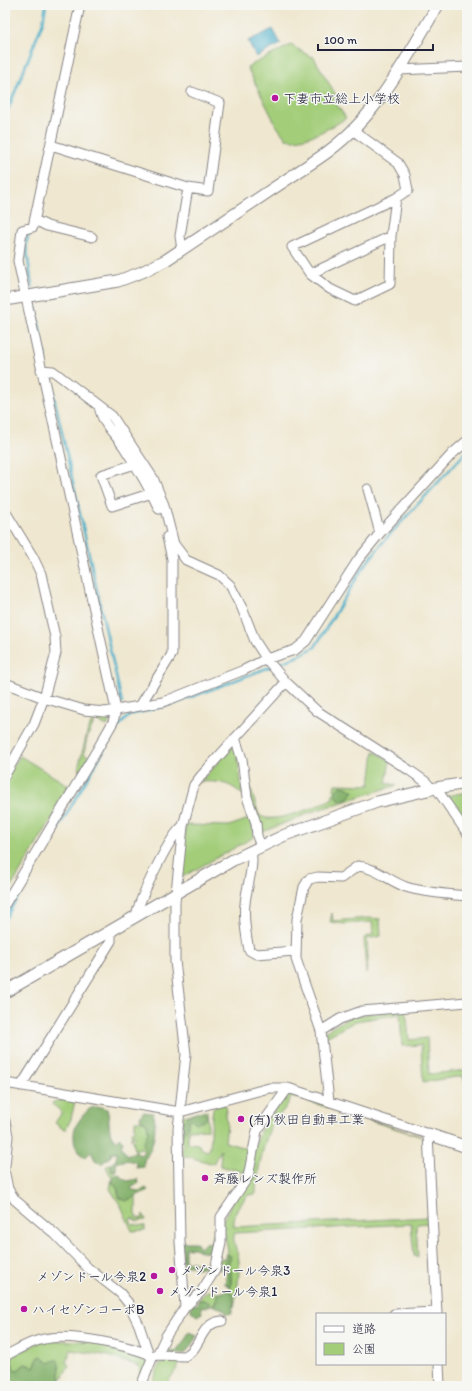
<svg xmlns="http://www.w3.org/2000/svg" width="472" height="1391" viewBox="0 0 472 1391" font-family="Itim,'Klee One',sans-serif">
	<rect width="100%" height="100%" fill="#f6f6f2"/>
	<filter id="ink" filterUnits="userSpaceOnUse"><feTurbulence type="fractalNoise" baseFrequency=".025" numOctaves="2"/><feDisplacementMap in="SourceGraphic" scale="8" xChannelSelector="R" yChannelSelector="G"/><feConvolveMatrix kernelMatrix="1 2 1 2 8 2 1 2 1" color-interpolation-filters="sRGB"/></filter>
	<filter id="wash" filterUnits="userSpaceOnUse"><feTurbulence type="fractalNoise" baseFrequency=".012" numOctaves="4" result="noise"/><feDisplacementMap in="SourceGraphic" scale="16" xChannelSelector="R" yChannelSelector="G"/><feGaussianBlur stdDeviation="0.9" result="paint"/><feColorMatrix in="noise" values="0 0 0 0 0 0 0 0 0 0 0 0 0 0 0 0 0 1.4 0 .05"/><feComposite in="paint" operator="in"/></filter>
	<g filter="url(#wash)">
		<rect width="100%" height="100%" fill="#efe7cf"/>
		<path fill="#a3cd79" stroke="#62785a" d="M291,45L311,57L313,56L337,97L333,99L346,118C333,127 302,144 286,139L276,125L247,67Z
			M96,715L109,716L111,718L107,726L95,720L87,738L84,754L90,757L81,771L78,769L88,729Z
			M234,745L237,753L243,795C229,782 218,781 200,782Z
			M374,751L390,761L386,783L397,785L317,810L260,833L249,796L250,787L259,815C272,826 317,806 332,799L335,784L370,785Z
			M20,756L71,787L10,889L5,887V780Z
			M467,792V817H462L446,796Z
			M252,818L254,837L184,876H181L186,825L229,826Z
			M332,913L333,921L369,918L380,919L381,936L367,939L368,960L366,973L364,938L373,934L372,922L345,924L330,922Z
			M406,1009L409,1040L427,1038L429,1074L467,1070V1081H464L463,1076L423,1082L421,1045L402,1046L400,1014L356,1021L324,1038V1032L352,1016Z
			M288,1092L423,1137L291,1096C289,1106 278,1116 272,1124C265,1136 255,1181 256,1194L248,1195C239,1207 233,1211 234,1227L429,1217V1223L418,1224L416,1226L418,1258L414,1256L411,1224L235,1233C232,1240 235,1245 237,1251C242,1264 237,1293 234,1307V1301L230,1291C232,1281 232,1274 226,1265L219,1267L220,1259H225L228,1251L222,1221L234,1200L261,1130Z
			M66,1099L75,1101L71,1119L66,1129H63L55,1123L62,1112L52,1104L53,1102Z
			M225,1104L227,1124L225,1142L252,1150L248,1173L220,1166L221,1150L215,1160L214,1164L182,1155L183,1116L207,1111L208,1129L188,1130V1143L198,1144L202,1149L207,1151L209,1150C213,1138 209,1113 215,1106Z
			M141,1120L147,1123L148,1132L145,1149L138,1148L135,1153L134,1152L135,1151L133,1140L136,1136L134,1135L131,1139L132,1131H135V1121H140Z
			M111,1164V1171L115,1172L112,1182L117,1186L118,1193L128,1199L136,1195V1217L142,1219L143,1214L146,1220L137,1221L132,1218L130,1219L132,1224L145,1226V1230L132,1231L121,1206L110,1189L112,1178L106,1167Z
			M207,1291L220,1292L218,1294L215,1303L209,1306L210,1303L198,1300Z
			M42,1341H99L150,1358L143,1377L140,1374L139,1366L104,1355L71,1350L66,1363L69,1365L60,1382L59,1364L49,1363L39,1357L34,1367L25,1364L18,1370L13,1369V1364L8,1358Z
			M171,1359L182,1361L165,1386H157L153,1382L159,1365Z"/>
		<path fill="#82b069" stroke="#526952" d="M340,786L346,787L354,791L349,797L342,801L335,796L336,790Z
			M102,1107L107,1109C111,1120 106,1135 117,1141L119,1137L123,1141L121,1146L128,1156L134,1152L141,1155L145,1149L143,1143L148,1132L147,1123L141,1120L140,1117L143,1112L153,1113C158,1125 153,1151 144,1160V1167L136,1168L137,1164C131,1158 122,1161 116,1163V1170L112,1171L111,1164L116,1160L117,1152H112L111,1156L101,1164L95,1160L91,1152L86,1157C75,1155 72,1137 75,1128C77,1123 83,1115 87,1111C90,1107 98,1107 102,1107Z
			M202,1111L208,1116L204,1121L196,1123L191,1119L189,1120L188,1127L182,1135L180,1125L187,1118V1116Z
			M118,1174L127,1181L138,1179L139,1183L131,1188L133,1190L139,1191L146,1188L148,1190L126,1201L119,1197L118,1190L112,1182L114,1176Z
			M216,1232L217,1233V1247C206,1253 204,1255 195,1248H185V1261L193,1262L194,1264L198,1262V1264H210L212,1260L209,1254L215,1250L217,1252L211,1267H201L194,1269V1266H183L181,1242H196L200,1248L205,1243L212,1242L213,1235Z
			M227,1254L231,1256L228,1265L231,1270V1287L225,1284L227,1272L225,1269L220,1270L219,1267L225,1265Z
			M227,1290L232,1293L234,1301L232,1313L227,1314L223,1309L212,1305L215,1303L218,1294Z
			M198,1300H204L210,1303L207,1307L201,1306L202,1313L197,1316L192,1312L190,1307L193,1304L197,1305Z
			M189,1332L197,1336L186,1353L179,1354L167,1353L166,1351L167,1350L174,1352L178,1351V1348L183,1343Z
			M5,1354L12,1359L13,1369L18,1370L25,1364L34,1367L39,1357L42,1356L49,1363L57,1359C62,1368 58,1377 62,1386H5Z"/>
		<path fill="#49aec9" stroke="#366882" d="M273,29L281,44L256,57L248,41Z"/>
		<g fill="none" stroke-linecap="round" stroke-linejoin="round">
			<path stroke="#49aec9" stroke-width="2.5" d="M5,117L43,22L46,5
				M29,231L26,245L32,287
				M34,298L46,362
				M49,374L122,703
				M275,665L296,657L315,647L362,569L383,542L467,451
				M5,919L117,728L130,715L176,703L270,667"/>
		</g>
	</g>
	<g filter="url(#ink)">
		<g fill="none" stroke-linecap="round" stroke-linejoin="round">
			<defs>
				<path id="minor" d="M399,70L467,67
					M354,131L398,163L405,175L408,190L396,198
					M51,145L188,188L180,236L182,250
					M188,188L208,191L220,103L192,92
					M396,198L391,236L390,284L355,301L330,289L310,274L292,247Z
					M35,220L47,226L92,237
					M310,274L391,236
					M41,370L53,371L112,416L153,478L164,505L174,544L186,560L219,575L230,585L242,608L255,641L268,661L286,682L317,711L409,770L426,782L432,789
					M99,406C103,426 113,431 124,447C137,467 149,487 159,509
					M135,464L101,475L112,506L152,493
					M368,489L380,533
					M5,511L33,557L41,574L55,637L56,653L44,698L34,724L5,775
					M5,683L44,698L84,710L105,712L163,702L244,670L266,659L295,650L306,641L358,560L380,533L452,454L467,441
					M140,706L172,654V559L167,537
					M235,738L242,759L247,797L256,823L257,836L261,846
					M436,788L467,833
					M251,851C255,866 246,888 245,904C243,919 246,935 249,950L256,954L295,951
					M5,904L97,750L113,722L116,710L18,261L22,230L33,227L80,5
					M136,917C138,901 170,835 183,826
					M321,1031L340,1019L362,1011L467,1002
					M5,1083L180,1112L269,1088H288L428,1134L437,1314
					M21,1086L111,941V931
					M329,1101L321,1031L296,959L297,919L304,887L309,879L318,877L341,878L358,866C377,868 389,881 406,887C425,893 447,894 467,896
					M5,1121L8,1136L5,1165
					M5,1174L8,1189L15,1200L55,1234L88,1268L120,1293L129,1304L139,1325L149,1355
					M185,1307L180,1242L178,1129L186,1054L175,961V902L183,826L194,785L201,776L286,682
					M394,1314L436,1312
					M157,1355L166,1336L185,1307L201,1292L215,1270L221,1243V1217L248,1177L257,1131L288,1088
					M5,1356C17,1350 31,1341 44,1339C71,1333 128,1345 153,1356L157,1355L185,1356C202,1348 199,1323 222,1321
					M439,1364L440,1386
					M141,1386L153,1356"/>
				<path id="tertiary" d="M5,300L118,281L142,272L166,260L319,158C376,120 404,62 438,5
					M5,992L233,860L285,835L377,802L436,788L467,783
					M428,1134L467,1147"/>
			</defs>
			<use href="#minor" stroke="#888485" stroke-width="11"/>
			<use href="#tertiary" stroke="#888485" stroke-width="13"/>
			<use href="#minor" stroke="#fff" stroke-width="9"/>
			<use href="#tertiary" stroke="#fff" stroke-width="11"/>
		</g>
	</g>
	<g fill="#b5179e" stroke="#f6f6f2" stroke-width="1.5">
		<circle cx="275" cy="98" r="4"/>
		<circle cx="241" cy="1119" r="4"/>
		<circle cx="205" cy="1178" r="4"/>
		<circle cx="172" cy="1270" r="4"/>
		<circle cx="154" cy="1276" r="4"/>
		<circle cx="160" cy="1291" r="4"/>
		<circle cx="24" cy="1309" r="4"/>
	</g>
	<g text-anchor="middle" stroke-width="3" stroke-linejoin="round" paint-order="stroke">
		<g font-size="13" fill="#22223b" stroke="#f6f6f2" text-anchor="start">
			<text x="283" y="103">下妻市立総上小学校</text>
			<text x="249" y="1124">(有) 秋田自動車工業</text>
			<text x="213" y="1183">斉藤レンズ製作所</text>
			<text x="180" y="1275">メゾンドール今泉3</text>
			<text x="146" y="1281" text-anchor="end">メゾンドール今泉2</text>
			<text x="168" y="1296">メゾンドール今泉1</text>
			<text x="32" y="1314">ハイセゾンコーポB</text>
		</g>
	</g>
	<rect width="472" height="1391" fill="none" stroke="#f6f6f2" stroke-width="20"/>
	<rect x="316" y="1313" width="130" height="52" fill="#f6f6f2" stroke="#a1a1a9"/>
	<rect x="324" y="1326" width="20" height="6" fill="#ffffff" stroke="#a1a1a9"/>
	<text x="352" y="1333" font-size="12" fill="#22223b">道路</text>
	<rect x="324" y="1343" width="20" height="12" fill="#a3cd79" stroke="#a1a1a9"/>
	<text x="352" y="1353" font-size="12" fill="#22223b">公園</text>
	<path d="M318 44v6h115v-6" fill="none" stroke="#22223b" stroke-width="2"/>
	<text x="324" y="44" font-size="12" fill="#22223b" stroke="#f6f6f2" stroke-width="3" paint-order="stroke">100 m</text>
</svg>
